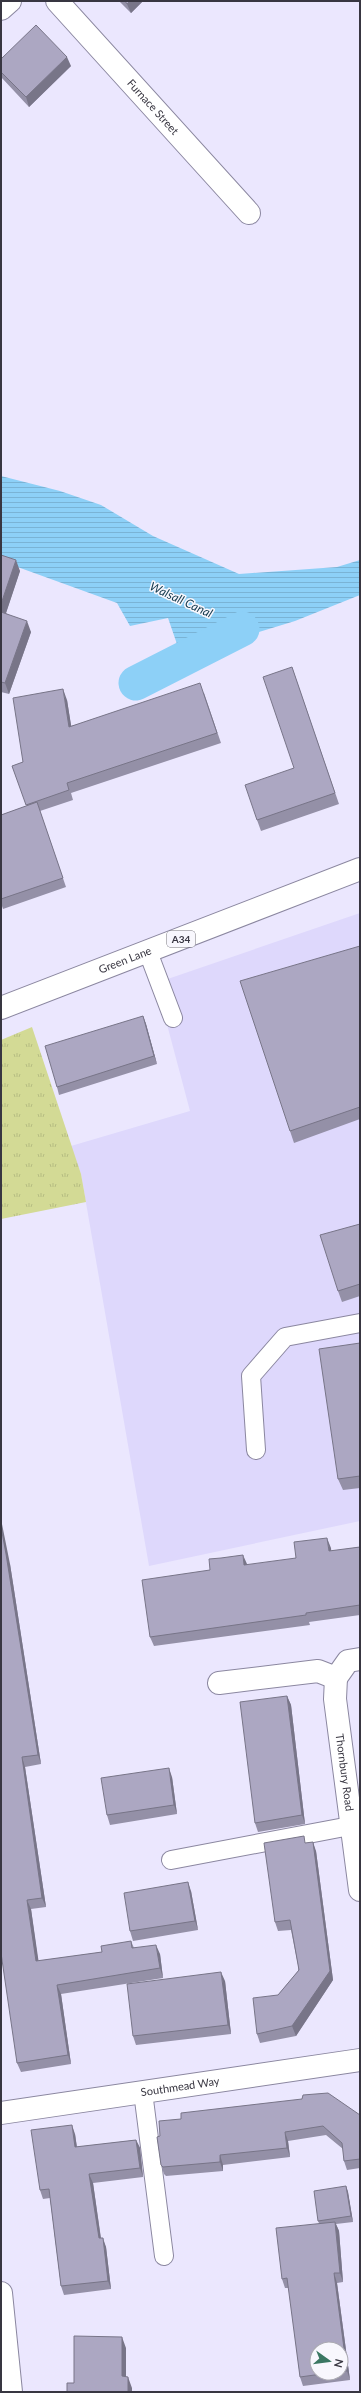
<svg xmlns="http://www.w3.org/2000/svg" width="361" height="2393" viewBox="0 0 361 2393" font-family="Lato,sans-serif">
	<defs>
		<pattern id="grass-tufts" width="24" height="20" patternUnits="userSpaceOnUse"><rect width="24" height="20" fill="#d3da95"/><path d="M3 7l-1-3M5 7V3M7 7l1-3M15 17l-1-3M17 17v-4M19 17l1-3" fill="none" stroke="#b6bc82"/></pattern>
		<pattern id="water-rules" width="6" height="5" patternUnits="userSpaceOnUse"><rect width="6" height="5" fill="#8dd0f7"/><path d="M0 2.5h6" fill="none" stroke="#7ab3d5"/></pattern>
	</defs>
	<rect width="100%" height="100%" fill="#ebe7fe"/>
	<path fill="#ded8fc" d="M360,913V1521L149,1566L81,1174L71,1146L190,1111L156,983Z"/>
	<path fill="url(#grass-tufts)" d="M32,1027L81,1174L86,1202L1,1219V1040Z"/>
	<path fill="url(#water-rules)" d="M1,476L60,491L101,505L153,536L239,574L337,567L360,560V595L295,621L204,649L136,683L177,658L178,647L168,618L130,626L117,603L1,561Z"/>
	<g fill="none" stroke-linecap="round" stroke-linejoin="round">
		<path stroke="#8dd0f7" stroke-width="35" d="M136,683L242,629"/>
		<defs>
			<path id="lane" d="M148,952L173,1018
				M256,1450L251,1376L285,1337L360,1323
				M171,1860L350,1826
				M143,2092L164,2256"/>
			<g id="street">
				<path id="s1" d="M57,1L249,213"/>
				<path d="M1,9L10,1"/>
				<path id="s2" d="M336,1678L335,1699L360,1890"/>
				<path d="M219,1683L318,1671L336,1678L348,1661L360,1659"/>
				<path id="s3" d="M1,2113L360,2060"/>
			</g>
			<path id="secondary" d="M1,2293L11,2392"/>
			<g id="highway">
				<path id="s4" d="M1,1008L360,869"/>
			</g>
		</defs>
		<use href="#lane" stroke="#8b87a0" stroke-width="20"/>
		<use href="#street" stroke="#8b87a0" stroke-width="24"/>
		<use href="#secondary" stroke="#8b87a0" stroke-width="24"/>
		<use href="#highway" stroke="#8b87a0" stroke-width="24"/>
		<use href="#lane" stroke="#fff" stroke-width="18"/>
		<use href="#street" stroke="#fff" stroke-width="22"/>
		<use href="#secondary" stroke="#fff" stroke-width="22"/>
		<use href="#highway" stroke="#fff" stroke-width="22"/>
	</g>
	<path fill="#9490a7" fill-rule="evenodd" d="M119,1H143L131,13Z
		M1,59L71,66L29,107L1,77Z
		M1,555L20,571L6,613L31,632L9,694L1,692Z
		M292,667L339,804L261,831L257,820L294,768Z
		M204,693L221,743L71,793L73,800L40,811L66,887L3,909L1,903V815L27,806L12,766L23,762L67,700L71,726Z
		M360,946V1119L294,1143L290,1131Z
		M143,1016L146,1024L157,1064L59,1095L57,1087Z
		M360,1224V1296L342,1302L338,1291Z
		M360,1343V1488L343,1490L338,1479Z
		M360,1547V1615L309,1622L310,1625L154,1646L150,1637L296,1558L331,1548V1551Z
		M10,1564L41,1764L25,1767L46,1907L31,1909L38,1961L102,1952L131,1941L134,1948L160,1954L163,1978L61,1994L71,2064L21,2072L17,2063Z
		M287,1696L291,1705L305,1824L258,1832L255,1823Z
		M172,1777L177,1814L110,1825L107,1815Z
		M307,1843L316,1851L333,1980L296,2036L260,2043L257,2034L278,1995L299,1970L291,1930L278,1931L275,1922Z
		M191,1891L198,1930L133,1941L130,1931Z
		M225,1981L231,2034L136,2045L133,2036Z
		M360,2115V2168L347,2170L344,2161L343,2149L326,2135L288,2141L290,2157L223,2165V2171L166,2176L164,2174L161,2165L157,2137Z
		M75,2134L77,2147L136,2140L140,2148L143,2177L93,2183L101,2238L106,2247L111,2289L64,2295L61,2286L50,2198L43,2199L40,2190Z
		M346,2186L348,2192L353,2222L336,2224L339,2231L343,2282L337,2283L350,2380L303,2386L300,2377L289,2288H285L282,2279L319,2223L318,2221ZM341,2349V2373H317Z"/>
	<path fill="#787588" d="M130,1H143L131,13L127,4Z
		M67,57L71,66L29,107L26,97Z
		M16,560L20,571L3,622L1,617V604Z
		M27,621L31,632L9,694L5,683Z
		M63,689L67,700L73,737L69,727Z
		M143,1016L146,1024L157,1064L154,1056Z
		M1,1519L10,1564L41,1764L38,1755L1,1527Z
		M327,1538L331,1548L332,1561L329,1551Z
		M243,1555L247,1564L248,1575L244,1565Z
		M287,1696L291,1705L305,1824L302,1815Z
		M22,1757L25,1767L46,1907L42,1898Z
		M169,1768L172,1777L177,1814L174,1805Z
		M313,1842L316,1851L333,1980L296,2036L292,2026Z
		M188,1882L191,1891L198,1930L195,1921Z
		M27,1900L31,1909L40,1971L36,1961Z
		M156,1945L160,1954L163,1978L160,1968Z
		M221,1972L225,1981L231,2034L228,2025Z
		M57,1985L61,1994L71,2064L68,2055Z
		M72,2125L75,2134L78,2156L75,2147Z
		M285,2132L288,2141L290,2157L287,2148Z
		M136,2140L140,2148L143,2177L140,2168Z
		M220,2155L223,2165V2171L220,2162Z
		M89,2174L93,2183L102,2247L99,2238Z
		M346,2186L348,2192L353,2222L351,2216Z
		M335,2222L339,2231L343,2282L340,2273Z
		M103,2238L106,2247L111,2289L108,2281Z
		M334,2273L337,2283L350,2380L347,2371Z
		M122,2337L126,2348V2388L122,2376Z
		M128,2377L132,2388V2392H128Z"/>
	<path fill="#aca7c2" stroke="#787588" d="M125,1H130L127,4Z
		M36,25L67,57L26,97L1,72V59Z
		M1,555L16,560L1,604Z
		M1,612L27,621L5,683L1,682Z
		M292,667L335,793L257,820L245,785L294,768L263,677Z
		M200,683L217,733L67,783L69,790L26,805L12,766L23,762L13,698L63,689L69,727Z
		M37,802L63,878L1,899V815Z
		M360,946V1107L290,1131L240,981Z
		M143,1016L154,1056L57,1087L45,1046Z
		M360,1224V1284L338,1291L320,1235Z
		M360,1343V1476L338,1479L319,1349Z
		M1,1527L6,1554L38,1755L22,1757L42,1898L27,1900L36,1961L102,1952L101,1946L131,1941L132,1948L156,1945L160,1968L57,1985L68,2055L17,2063L1,1953Z
		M327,1538L329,1551L360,1547V1605L306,1613V1615L150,1637L142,1580L210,1570L209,1559L221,1558L243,1555L244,1565L296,1558L294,1542Z
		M287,1696L302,1815L255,1823L240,1702Z
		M169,1768L174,1805L107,1815L101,1778Z
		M304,1836L305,1843L313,1842L330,1971L292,2026L257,2034L253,1998L278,1995L299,1970L290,1920L275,1922L264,1843Z
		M188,1882L195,1921L130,1931L124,1893Z
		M221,1972L228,2025L133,2036L127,1984Z
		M328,2093L360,2115V2159L344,2161L342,2143L323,2126L285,2132L287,2148L220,2155V2162L163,2167L161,2165L157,2137L160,2136L159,2121L181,2119V2113L302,2099L303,2095Z
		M72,2125L75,2147L136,2140L140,2168L89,2174L99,2238H103L108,2281L61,2286L49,2189L40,2190L31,2130Z
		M346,2186L351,2216L318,2221L314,2191Z
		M335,2222L340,2273H334L347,2371H341V2349H317V2373H329L300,2377L287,2278L282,2279L276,2228Z
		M74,2336L122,2337V2376L128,2377V2392H67V2383H74Z"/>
	<g text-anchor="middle" stroke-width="3" stroke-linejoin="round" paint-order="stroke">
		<rect fill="#f8f7fd" stroke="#727079" stroke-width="1" x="167" y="931" width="28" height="16" rx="3"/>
		<g font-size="10" font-weight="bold" fill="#383641">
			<text x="181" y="943">A34</text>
		</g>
		<g font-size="11" fill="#383641" stroke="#f8f7fd">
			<text dy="4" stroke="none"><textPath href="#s1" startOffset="143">Furnace Street</textPath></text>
			<text dy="4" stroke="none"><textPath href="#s4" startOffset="133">Green Lane</textPath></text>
			<text dy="4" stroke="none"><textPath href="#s2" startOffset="95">Thornbury Road</textPath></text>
			<text dy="4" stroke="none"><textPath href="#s3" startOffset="181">Southmead Way</textPath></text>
		</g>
		<g font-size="12" font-style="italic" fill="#11384c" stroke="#f8f7fd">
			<text transform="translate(181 600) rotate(25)" y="4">Walsall Canal</text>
		</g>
	</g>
	<rect width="361" height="2393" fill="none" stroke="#383641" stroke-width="4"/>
	<g transform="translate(329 2361) rotate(104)"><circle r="19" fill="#f8f7fd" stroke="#abaab2"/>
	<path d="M0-3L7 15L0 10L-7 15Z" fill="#3b7762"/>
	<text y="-6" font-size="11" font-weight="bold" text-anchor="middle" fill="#383641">N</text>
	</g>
</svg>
